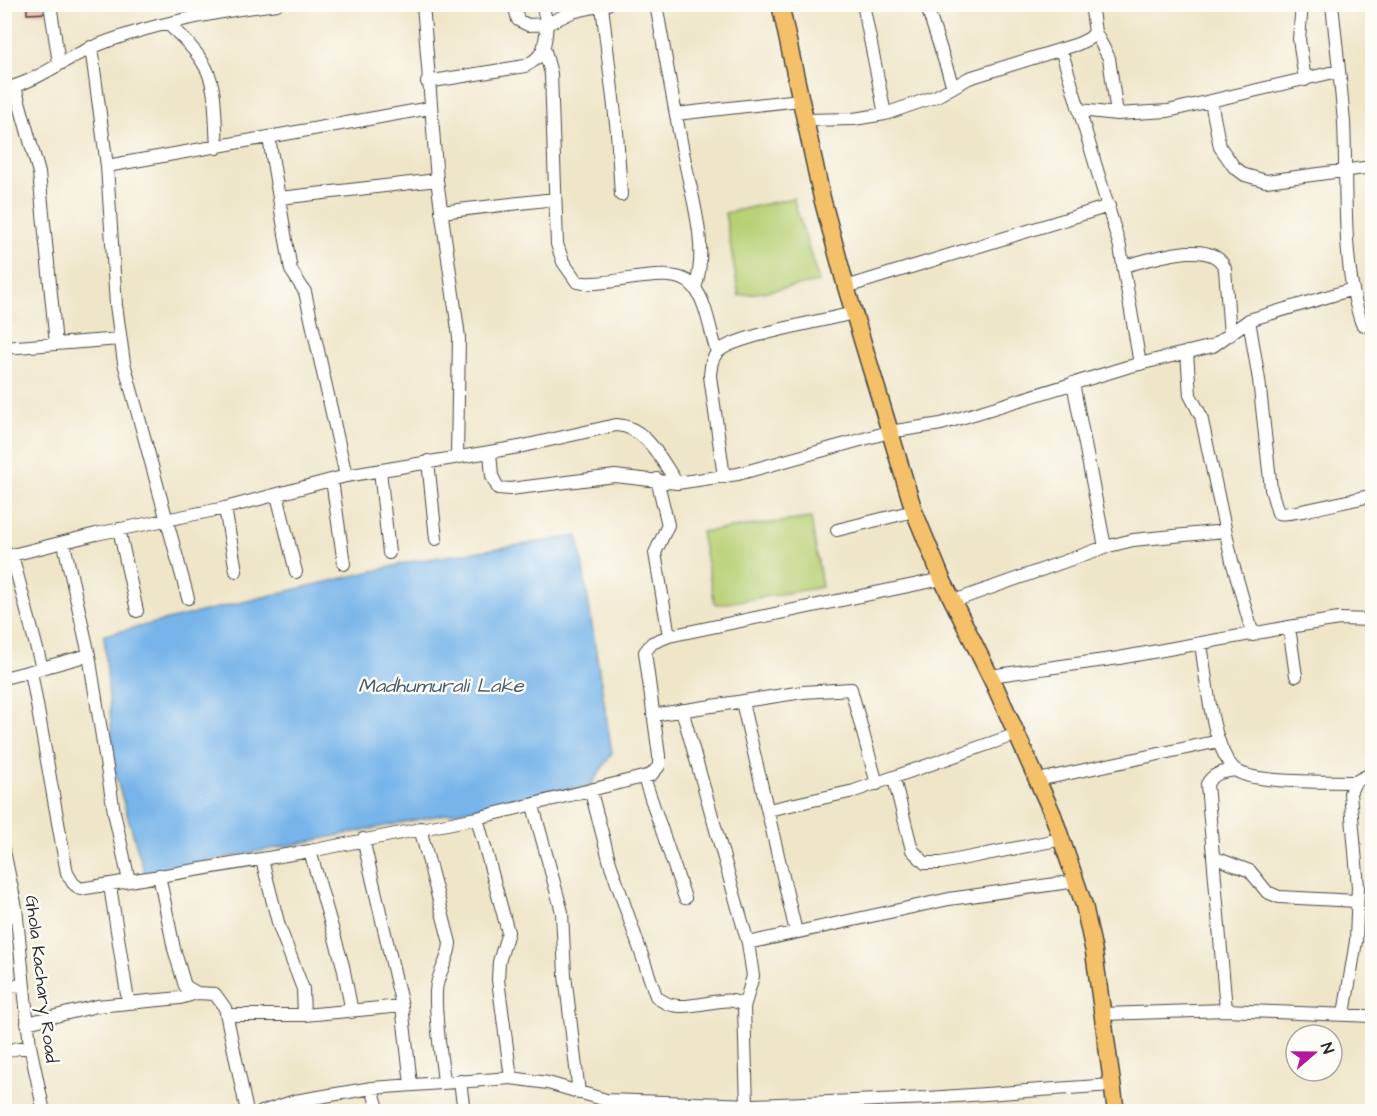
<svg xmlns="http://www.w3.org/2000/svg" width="1377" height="1116" viewBox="0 0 1377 1116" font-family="'Architects Daughter',sans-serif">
	<rect width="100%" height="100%" fill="#fdfcf7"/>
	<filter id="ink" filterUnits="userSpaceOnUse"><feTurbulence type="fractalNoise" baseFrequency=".0167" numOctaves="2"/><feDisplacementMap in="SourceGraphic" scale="12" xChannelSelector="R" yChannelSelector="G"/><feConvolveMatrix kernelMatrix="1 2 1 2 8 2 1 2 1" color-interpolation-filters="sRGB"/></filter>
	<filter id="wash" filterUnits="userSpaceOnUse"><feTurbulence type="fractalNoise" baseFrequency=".008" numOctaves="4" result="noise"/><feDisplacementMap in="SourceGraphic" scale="24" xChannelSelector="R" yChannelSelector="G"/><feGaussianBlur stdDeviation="1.35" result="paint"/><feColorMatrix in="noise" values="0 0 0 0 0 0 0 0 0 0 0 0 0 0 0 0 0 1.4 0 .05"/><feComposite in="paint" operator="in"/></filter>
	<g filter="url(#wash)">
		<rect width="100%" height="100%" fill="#efe6c9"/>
		<path fill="#b7d075" stroke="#717e50" stroke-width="1.5" d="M793,198L819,282L739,296L725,213Z
			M811,518L822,587L715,605L701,532Z"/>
		<path fill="#76b4e9" stroke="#50708a" stroke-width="1.5" d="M578,536L612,753L591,785L145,874L115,774L104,635L415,561Z"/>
		<g id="blocks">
			<path fill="#e5b1a6" d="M27,4H48V13L27,14Z"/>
		</g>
	</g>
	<g filter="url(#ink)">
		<use href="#blocks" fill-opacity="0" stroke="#484743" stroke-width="1.5"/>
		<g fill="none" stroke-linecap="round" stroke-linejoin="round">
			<defs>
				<path id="minor" d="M50,4L59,63
					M423,4L437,180L459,337L457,456
					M514,4L518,20L528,25L547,24L542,4
					M656,4C665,55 674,106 684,157C692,198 709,248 695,288
					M863,4L885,114
					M926,4L953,87
					M1302,4L1299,39L1305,80
					M1332,4C1336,44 1341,84 1344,123C1347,184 1341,267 1362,324L1372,328
					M602,6L617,132L621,195
					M169,25C220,70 213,85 217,148
					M1095,32L1109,58L1117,114
					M91,47L107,166L116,305L124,363L188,598
					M1061,49L1120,247L1140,364
					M545,51L551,74L557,244L563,262L577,282C608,289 674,261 694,287C707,303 710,332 717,352
					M427,82L525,66C546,56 545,44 547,24L572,12L608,4
					M15,87L39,173L56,344
					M4,89C36,82 62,60 91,48C144,25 220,11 277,4
					M1211,102L1220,147L1234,167L1245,175L1266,181L1372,167
					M1080,110L1117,114L1168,111L1338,71
					M676,114L800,100
					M804,120L854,119L885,114L937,96L969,78L1078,44L1090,38L1095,32L1091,4
					M269,138L291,270L305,292L346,476
					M107,166L430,108
					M280,198L437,180
					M441,212L555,199
					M1124,266C1150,260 1214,236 1225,269L1230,335
					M846,287L1109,206
					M1249,320L1259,380L1271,489L1278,513C1288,517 1355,498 1372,496
					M4,348L120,339
					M1187,352L1190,395L1201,416L1232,561L1253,635
					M1073,383L1105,547
					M490,452L492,476L498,488L510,489L615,476L677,483
					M428,461L436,539
					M380,470L389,553
					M724,477L710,376C711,366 711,358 719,351C736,336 826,320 854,313
					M657,479L668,525L655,553L669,636
					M332,480L344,564
					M277,495L296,572
					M225,508L236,571
					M119,529L137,611
					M837,530L914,511
					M64,544L89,655L114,812L129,881L310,851L477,818L651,775L659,766V756L645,652L652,643L669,636L942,579
					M12,555L42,668
					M4,557L96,534L225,508L346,476L519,447L616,425C646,426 661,460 677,483L738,474L889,432L941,424L1127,367L1213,346L1249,320L1353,289
					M954,601L1105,547L1133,540L1225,531
					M1289,627L1339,619L1372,620
					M1201,644C1206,674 1211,752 1237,771C1256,784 1329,781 1355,782
					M89,655L31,671L67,873L73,883L80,889L129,881
					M990,676L1119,658L1289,627L1296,676
					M4,678L31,671
					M742,702L796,932
					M682,710L748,943L753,976L744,1007
					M653,715L803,692L851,689L877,784
					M644,778L685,898
					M894,779L912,850L925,863H941L1062,839
					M1038,780L1219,741
					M591,792L610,863L656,996C681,1022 727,987 744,1007L747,1105
					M533,806L562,912L565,975L579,1093
					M768,810L854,791L1017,734
					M477,818L508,932L499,962L498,980L511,1078
					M420,828L450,943C449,962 436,974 436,992C435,1022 441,1053 444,1082
					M363,839L402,1006L411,1084
					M4,851L16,908L30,1046L44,1112
					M310,851L343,966L352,1012
					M1213,857L1250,871L1267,892L1279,897L1357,901
					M262,860L279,926L303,989L304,1015
					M159,875L174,949L185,986L197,993L215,994L225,1008L247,1112
					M110,886L128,1001
					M748,943L949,899L1077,881
					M4,985L23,986
					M1226,1010L1207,784C1214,772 1224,772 1236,770
					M1103,1014L1226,1010L1372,1016
					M1344,1014L1356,941L1358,887L1350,793L1355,782L1372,773
					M227,1015H304L402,1006
					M27,1023L97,1006L180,998L197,993
					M4,1051L30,1046
					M460,1081L464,1112
					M372,1088L379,1112
					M262,1112L295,1101L372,1088L511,1078L548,1083L606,1100L753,1105L928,1098L1112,1085"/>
				<path id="major" d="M780,4L822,198L846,287L914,511L942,579L995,686L1053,815L1084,905L1094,952L1116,1112"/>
			</defs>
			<use href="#minor" stroke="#484743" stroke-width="14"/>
			<use href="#major" stroke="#484743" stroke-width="19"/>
			<use href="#minor" stroke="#fff" stroke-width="12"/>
			<use href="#major" stroke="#f4c16a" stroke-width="16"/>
		</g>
	</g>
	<g text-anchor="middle" stroke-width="5" stroke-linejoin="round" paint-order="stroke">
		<g font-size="18" fill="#2b2b2b" stroke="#fdfcf7">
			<text transform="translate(42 979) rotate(83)" y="6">Ghola Kachary Road</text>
		</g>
		<g font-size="20" font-style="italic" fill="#455b6e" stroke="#fdfcf7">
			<text x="441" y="692">Madhumurali Lake</text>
		</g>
	</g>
	<rect width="1377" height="1116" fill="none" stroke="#fdfcf7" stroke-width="24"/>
	<g transform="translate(1314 1053) rotate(70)"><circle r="28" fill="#fdfcf7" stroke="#a9a8a5" stroke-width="1.5"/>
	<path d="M0-4.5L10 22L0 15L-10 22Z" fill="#b5179e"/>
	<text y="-9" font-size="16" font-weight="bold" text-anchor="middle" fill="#2b2b2b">N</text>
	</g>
</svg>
